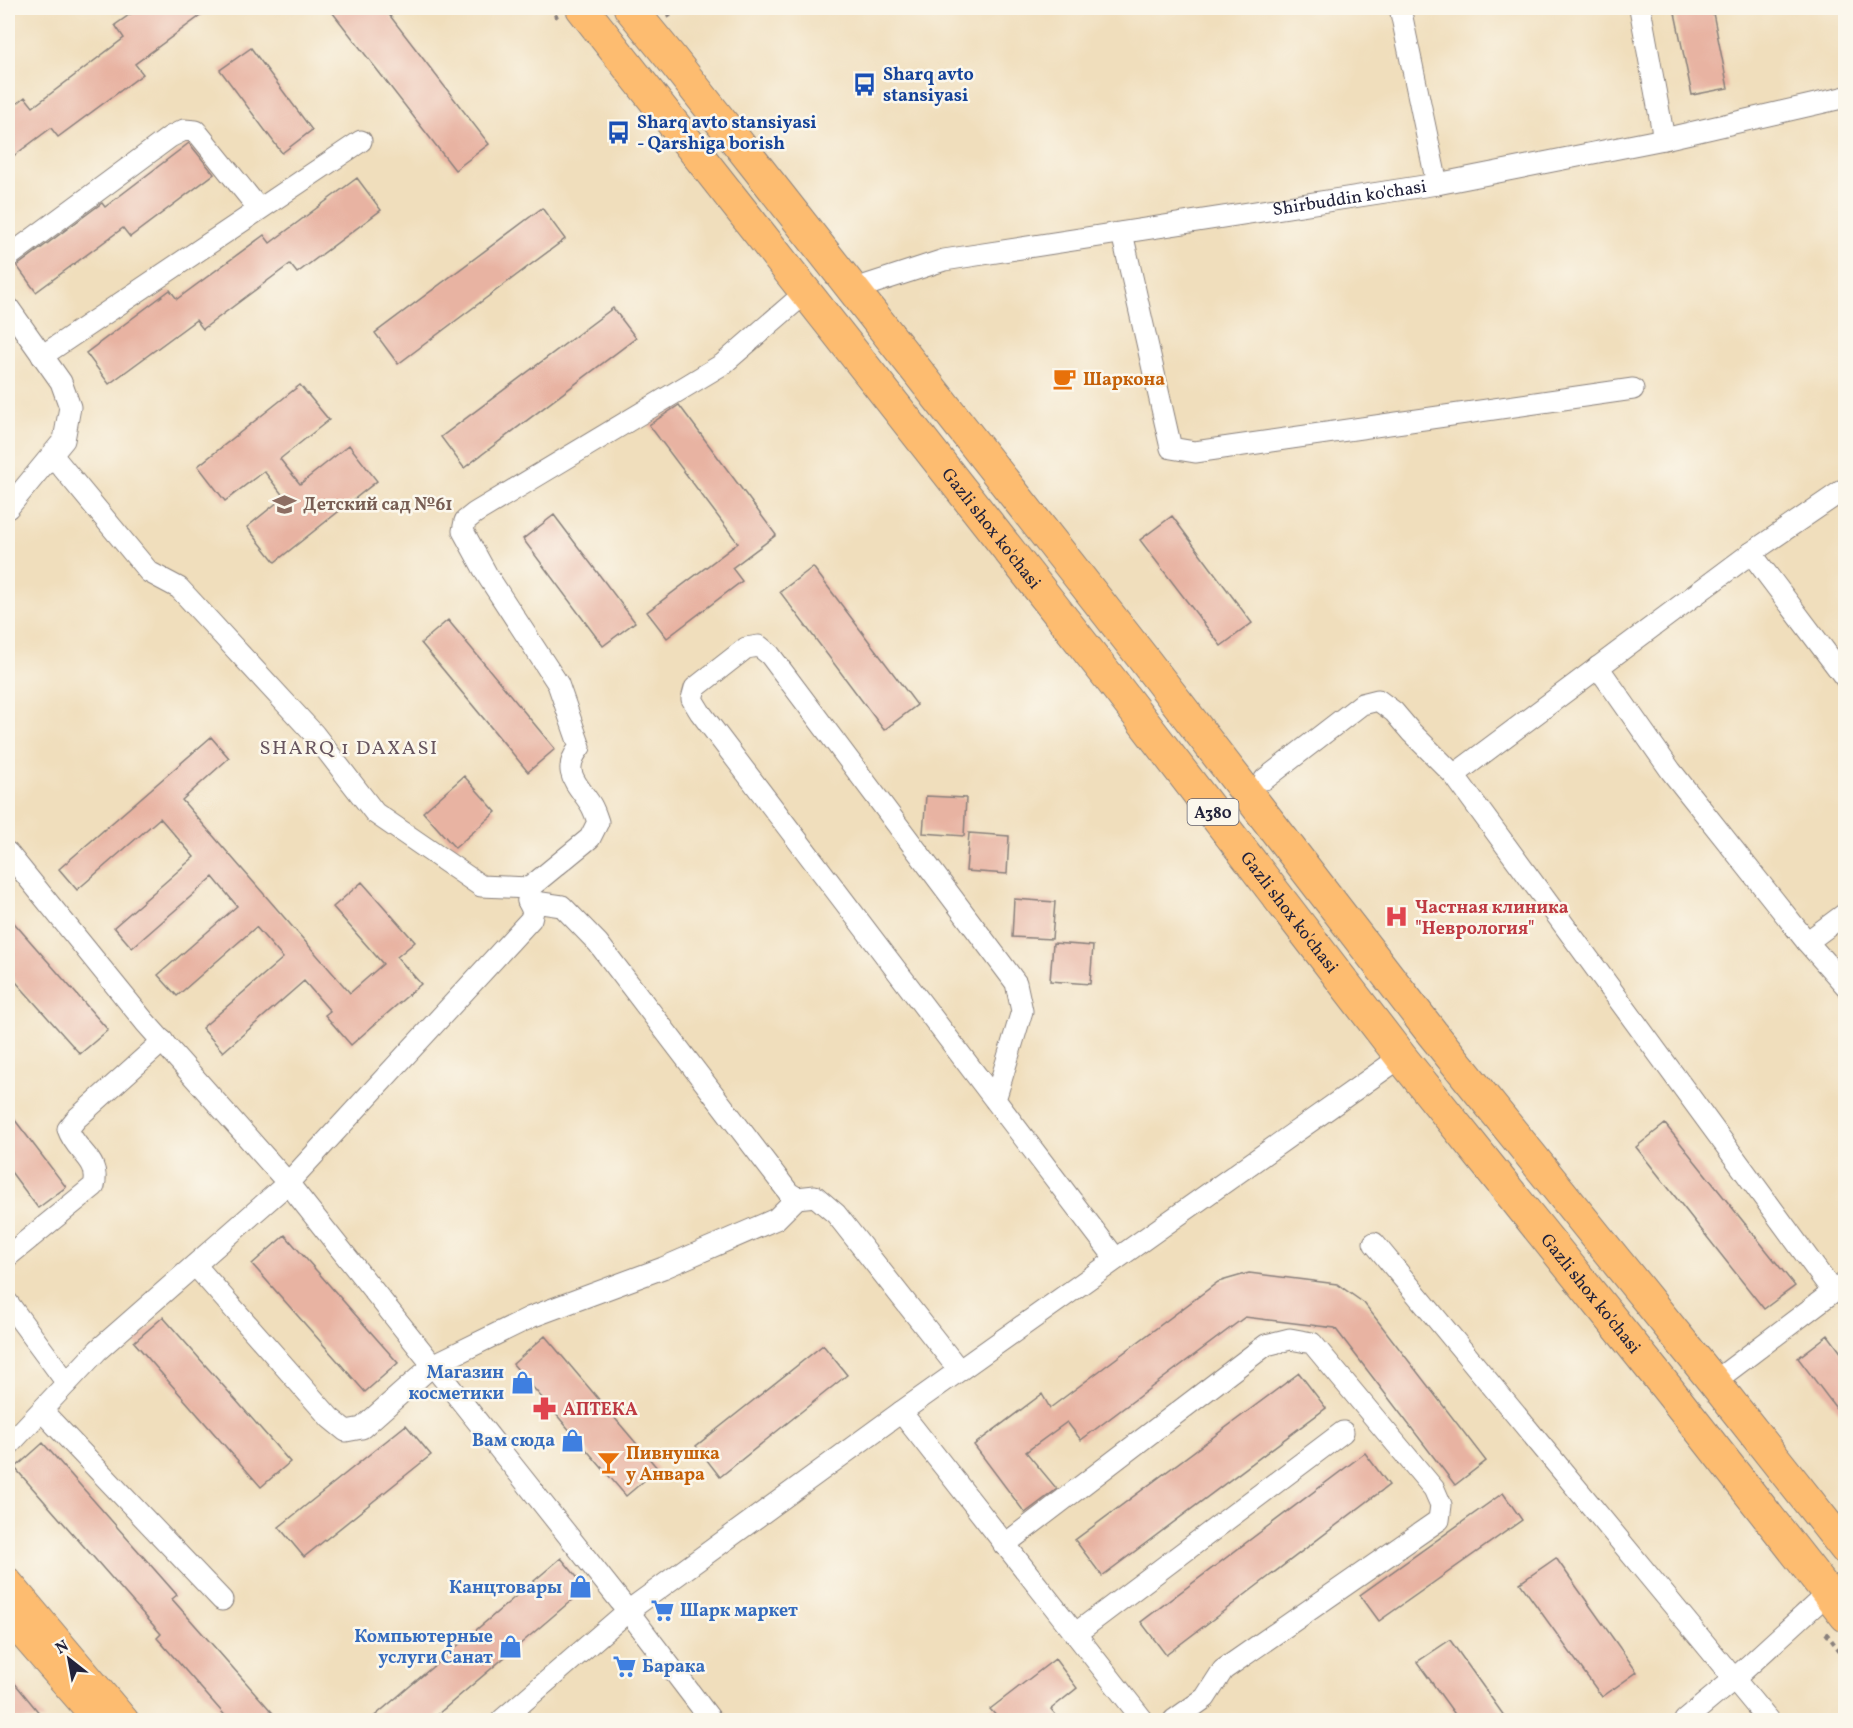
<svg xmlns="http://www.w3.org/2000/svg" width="1853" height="1728" viewBox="0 0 1853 1728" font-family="Vollkorn,serif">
	<rect width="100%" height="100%" fill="#fbf7ec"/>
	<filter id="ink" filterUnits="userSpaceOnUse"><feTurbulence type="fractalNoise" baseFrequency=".0167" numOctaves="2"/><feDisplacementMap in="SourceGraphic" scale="12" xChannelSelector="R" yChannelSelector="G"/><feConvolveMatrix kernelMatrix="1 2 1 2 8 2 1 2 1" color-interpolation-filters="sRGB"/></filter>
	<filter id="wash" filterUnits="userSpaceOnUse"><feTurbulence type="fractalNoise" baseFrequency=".008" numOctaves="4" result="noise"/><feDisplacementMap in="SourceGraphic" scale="24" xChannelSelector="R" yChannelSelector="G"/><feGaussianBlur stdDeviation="1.35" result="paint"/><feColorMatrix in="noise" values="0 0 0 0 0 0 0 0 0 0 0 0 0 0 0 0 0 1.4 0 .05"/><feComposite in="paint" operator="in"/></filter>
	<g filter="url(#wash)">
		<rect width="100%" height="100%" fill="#f0debc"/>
		<g id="blocks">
			<path fill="#e8b3a2" d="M139,8H211L135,64L143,74L58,137L51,128L8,160V111L25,97L33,107L124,38L115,25Z
				M329,8H384L489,144L455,170Z
				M1674,8H1712L1728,88L1692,95Z
				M251,48L312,130L282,153L220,70Z
				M189,143L214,174L130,237L123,228L36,292L17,266L102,203L105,207Z
				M357,178L381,210L297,273L290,264L203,329L196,320L109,384L86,353L170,290L177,299L264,235L270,243Z
				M542,208L565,239L398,364L375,333Z
				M613,308L636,338L464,468L441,437Z
				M300,385L329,420L280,459L300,484L349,445L377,481L275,562L247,527L284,497L264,471L225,501L198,466Z
				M679,405L776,535L732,568L742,581L667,638L647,612L738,543L649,425Z
				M554,515L635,622L603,646L523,539Z
				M1172,516L1252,623L1221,646L1140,540Z
				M813,567L917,705L884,730L780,592Z
				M448,620L555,749L528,772L421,643Z
				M211,737L229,758L182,800L350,993L383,964L333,907L362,882L415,942L397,957L421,984L351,1045L325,1015L330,1011L304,981L223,1052L202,1028L283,958L256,927L177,996L158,975L237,906L213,877L132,948L114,927L194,857L160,818L77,890L59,869Z
				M464,776L496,812L455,848L423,812Z
				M926,796L966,798L964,836L923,833Z
				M969,833L1009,836L1007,874L966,871Z
				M1014,899L1055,902L1052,939L1012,937Z
				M8,916L108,1030L80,1054L8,973Z
				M1053,943L1093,946L1090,984L1050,981Z
				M8,1111L66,1187L38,1208L8,1168Z
				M1665,1124L1795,1286L1764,1309L1636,1147Z
				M285,1235L398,1363L365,1392L252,1264Z
				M1249,1273L1337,1284L1364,1303L1486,1461L1455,1485L1335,1328L1245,1317L1081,1440L1067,1422L1026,1452L1057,1489L1025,1513L974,1445L1042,1394L1050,1408L1218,1282Z
				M163,1317L290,1462L261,1487L134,1342Z
				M1828,1335L1845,1358V1420L1798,1358Z
				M545,1336L658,1469L626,1496L513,1364Z
				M823,1345L847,1375L720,1477L696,1446Z
				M1299,1373L1326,1408L1102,1576L1075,1540Z
				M406,1425L431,1455L304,1557L279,1527Z
				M43,1443L177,1595L172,1599L279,1720H229L157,1638L161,1634L15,1468Z
				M1365,1453L1389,1485L1166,1655L1141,1622Z
				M1503,1493L1522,1520L1379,1621L1360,1595Z
				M561,1558L586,1588L431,1720H370Z
				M1556,1558L1637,1672L1602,1697L1520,1583Z
				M1450,1640L1507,1720H1459L1417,1662Z
				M1055,1659L1077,1688L1051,1709L1060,1720H1000L990,1709Z
				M8,1675L45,1720H8Z"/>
		</g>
	</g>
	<g filter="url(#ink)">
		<use href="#blocks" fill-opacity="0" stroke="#89807c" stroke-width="1.5"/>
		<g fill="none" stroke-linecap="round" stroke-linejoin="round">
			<defs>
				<g id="minor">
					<path d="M1400,8L1437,184"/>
					<path d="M1640,8L1664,139"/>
					<path d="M1122,233L1171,448L1195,452L1633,389"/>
					<path d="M8,257L170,137L184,130L196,131L259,209"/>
					<path id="s1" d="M852,290L944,260L1437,184L1664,139L1846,97"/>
					<path d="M8,307L61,382L70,407L64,440L8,508"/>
					<path d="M42,356L361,141"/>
					<path d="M52,455L149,572L179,588L314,734L375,813L481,886L529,888"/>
					<path d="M1751,553L1846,679"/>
					<path d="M1598,667L1671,771L1807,942L1846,986"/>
					<path d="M1454,775L1751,553L1846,488"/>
					<path d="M1265,779L1362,704L1378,700L1394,712L1411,732L1454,775L1833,1292"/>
					<path d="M8,853L145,1022L288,1183L628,1611L711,1720"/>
					<path d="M528,901L562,906L598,943L789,1193L797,1198L815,1196L836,1214L959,1370"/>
					<path d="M1807,942L1846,913"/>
					<path d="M995,1100L1022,1011L1016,983L770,655L759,646L746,648L695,688L692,699L700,712L1116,1259"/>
					<path d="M1374,1243L1768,1720"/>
					<path d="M8,1256L94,1186C101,1159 76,1153 68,1129L76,1119L163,1041"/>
					<path d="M195,1265L330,1418L346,1431L362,1428L433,1365L531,1317L663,1268L776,1219L797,1198"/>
					<path d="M8,1303L67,1383"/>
					<path d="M1714,1382L1846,1282"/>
					<path d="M42,1411L222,1600"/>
					<path d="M901,1412L1143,1720"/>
					<path d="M8,1446L98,1350L288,1183L531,919L533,911L528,901L529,888L590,838L598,822C596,816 594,810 591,805C577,783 560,772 580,747L558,684L487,575L463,531L465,521L475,513L723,364L805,293"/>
					<path d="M1004,1545L1266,1345L1290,1339L1312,1343L1434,1489L1441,1505L1439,1520L1223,1670L1205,1698L1174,1720"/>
					<path d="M1075,1634L1343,1432"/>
					<path d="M502,1720L628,1611L901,1412L1401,1057"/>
					<path d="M1685,1720L1733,1680L1828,1593"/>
				</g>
				<path id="major" d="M8,1581L125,1720
					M8,1618L97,1720"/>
				<g id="highway">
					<path id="s2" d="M582,8L1111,680L1401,1057L1667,1388L1846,1616"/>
					<path d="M630,8L671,58L1142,657L1432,1033L1714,1382L1846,1549"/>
				</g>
			</defs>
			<use href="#minor" stroke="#89807c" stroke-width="23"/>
			<use href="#major" stroke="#89807c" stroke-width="29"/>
			<use href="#highway" stroke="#89807c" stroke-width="34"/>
			<path stroke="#89807c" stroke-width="4" stroke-dasharray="4.5 4.5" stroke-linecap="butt" d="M548,8L560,20
				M667,17L682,8
				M1826,1633L1846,1659"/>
			<use href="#minor" stroke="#fff" stroke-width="21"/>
			<use href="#major" stroke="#fdbc70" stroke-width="27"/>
			<use href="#highway" stroke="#fdbc70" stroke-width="32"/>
		</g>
	</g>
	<defs>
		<symbol id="bus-bare" viewBox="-9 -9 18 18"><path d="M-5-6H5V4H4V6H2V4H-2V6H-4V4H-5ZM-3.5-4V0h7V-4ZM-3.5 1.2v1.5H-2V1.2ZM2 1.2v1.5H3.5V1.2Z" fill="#1a4fb4" stroke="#fbf7ec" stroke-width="2.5" paint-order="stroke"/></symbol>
		<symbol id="cafe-bare" viewBox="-9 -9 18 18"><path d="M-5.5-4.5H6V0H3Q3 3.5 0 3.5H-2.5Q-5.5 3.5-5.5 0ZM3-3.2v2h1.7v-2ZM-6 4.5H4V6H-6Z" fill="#e8710a" stroke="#fbf7ec" stroke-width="2.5" paint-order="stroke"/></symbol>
		<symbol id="school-bare" viewBox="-9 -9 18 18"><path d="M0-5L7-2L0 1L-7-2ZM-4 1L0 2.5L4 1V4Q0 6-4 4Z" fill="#8d6e63" stroke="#fbf7ec" stroke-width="2.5" paint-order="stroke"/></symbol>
		<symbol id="hospital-bare" viewBox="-9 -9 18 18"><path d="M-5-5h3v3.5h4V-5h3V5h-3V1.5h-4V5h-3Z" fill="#e0444e" stroke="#fbf7ec" stroke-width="2.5" paint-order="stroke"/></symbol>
		<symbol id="shop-bare" viewBox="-9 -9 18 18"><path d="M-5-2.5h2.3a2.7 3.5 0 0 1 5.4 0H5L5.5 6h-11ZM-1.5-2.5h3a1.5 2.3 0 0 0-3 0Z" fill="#3f7fe0" stroke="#fbf7ec" stroke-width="2.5" paint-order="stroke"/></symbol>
		<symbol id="pharmacy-bare" viewBox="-9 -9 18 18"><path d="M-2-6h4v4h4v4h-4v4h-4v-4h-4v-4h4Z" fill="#e0444e" stroke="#fbf7ec" stroke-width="2.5" paint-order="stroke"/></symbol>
		<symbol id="bar-bare" viewBox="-9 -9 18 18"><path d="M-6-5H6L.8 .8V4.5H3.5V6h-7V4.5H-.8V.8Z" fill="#e8710a" stroke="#fbf7ec" stroke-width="2.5" paint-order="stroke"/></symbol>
		<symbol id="supermarket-bare" viewBox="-9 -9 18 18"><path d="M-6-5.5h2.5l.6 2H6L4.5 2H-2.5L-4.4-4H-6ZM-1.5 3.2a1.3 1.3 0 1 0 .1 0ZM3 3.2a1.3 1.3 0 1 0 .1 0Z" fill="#3f7fe0" stroke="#fbf7ec" stroke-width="2.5" paint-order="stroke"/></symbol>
	</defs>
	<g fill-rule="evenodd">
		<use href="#bus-bare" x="848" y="68" width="33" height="33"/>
		<use href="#bus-bare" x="602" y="116" width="33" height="33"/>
		<use href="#cafe-bare" x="1048" y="362" width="33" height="33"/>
		<use href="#school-bare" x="268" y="488" width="33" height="33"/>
		<use href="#hospital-bare" x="1380" y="900" width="33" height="33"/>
		<use href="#shop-bare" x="506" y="1366" width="33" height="33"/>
		<use href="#pharmacy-bare" x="528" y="1392" width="33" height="33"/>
		<use href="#shop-bare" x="556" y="1424" width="33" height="33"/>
		<use href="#bar-bare" x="592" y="1446" width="33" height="33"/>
		<use href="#shop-bare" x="564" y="1570" width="33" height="33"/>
		<use href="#supermarket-bare" x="646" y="1594" width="33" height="33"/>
		<use href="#shop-bare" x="494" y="1630" width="33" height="33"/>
		<use href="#supermarket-bare" x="608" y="1650" width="33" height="33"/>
	</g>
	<g text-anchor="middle" stroke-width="5" stroke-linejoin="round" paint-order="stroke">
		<rect fill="#fbf7ec" stroke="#636270" stroke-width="1.5" x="1187.5" y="799" width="51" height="26" rx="4.5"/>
		<g font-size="16" font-weight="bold" fill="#22223b">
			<text x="1213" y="818">A380</text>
		</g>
		<g font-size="18" font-weight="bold" fill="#164399" stroke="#fbf7ec" text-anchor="start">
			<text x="883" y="80">Sharq avto<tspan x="883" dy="21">stansiyasi</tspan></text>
			<text x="637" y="128">Sharq avto stansiyasi<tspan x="637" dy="21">- Qarshiga borish</tspan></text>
		</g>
		<g font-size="18" fill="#22223b" stroke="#fbf7ec">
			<text dy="6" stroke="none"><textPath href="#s1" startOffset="507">Shirbuddin ko'chasi</textPath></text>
			<text dy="6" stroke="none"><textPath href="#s2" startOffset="662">Gazli shox ko'chasi</textPath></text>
			<text dy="6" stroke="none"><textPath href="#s2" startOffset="1148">Gazli shox ko'chasi</textPath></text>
			<text dy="6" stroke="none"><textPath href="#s2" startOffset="1634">Gazli shox ko'chasi</textPath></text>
		</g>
		<g font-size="18" font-weight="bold" fill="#c56008" stroke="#fbf7ec" text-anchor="start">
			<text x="1083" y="385">Шаркона</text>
			<text x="626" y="1459">Пивнушка<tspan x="626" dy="21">у Анвара</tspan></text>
		</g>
		<g font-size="18" font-weight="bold" fill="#785e54" stroke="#fbf7ec" text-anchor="start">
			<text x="303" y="510">Детский сад №61</text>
		</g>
		<g font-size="18" font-weight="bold" fill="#be3a42" stroke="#fbf7ec" text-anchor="start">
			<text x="1415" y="913">Частная клиника<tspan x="1415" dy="21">"Неврология"</tspan></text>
			<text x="563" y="1415">АПТЕКА</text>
		</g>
		<g font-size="18" font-weight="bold" fill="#366cbe" stroke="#fbf7ec" text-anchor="end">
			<text x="504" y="1378">Магазин<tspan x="504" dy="21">косметики</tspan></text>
			<text x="555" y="1446">Вам сюда</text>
			<text x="562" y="1593">Канцтовары</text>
			<text x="680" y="1616" text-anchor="start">Шарк маркет</text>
			<text x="493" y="1642">Компьютерные<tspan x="493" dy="21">услуги Санат</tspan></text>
			<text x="642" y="1672" text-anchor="start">Барака</text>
		</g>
		<g font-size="20" letter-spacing="1.5" fill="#67555f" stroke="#fbf7ec">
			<text x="349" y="754">SHARQ 1 DAXASI</text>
		</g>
	</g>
	<rect width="1853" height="1728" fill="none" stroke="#fbf7ec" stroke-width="30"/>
	<g transform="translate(69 1659) rotate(329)" stroke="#fbf7ec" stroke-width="4.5" paint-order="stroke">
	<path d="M0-4.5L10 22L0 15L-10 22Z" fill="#22223b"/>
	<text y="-9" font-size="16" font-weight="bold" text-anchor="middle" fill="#22223b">N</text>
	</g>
</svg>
